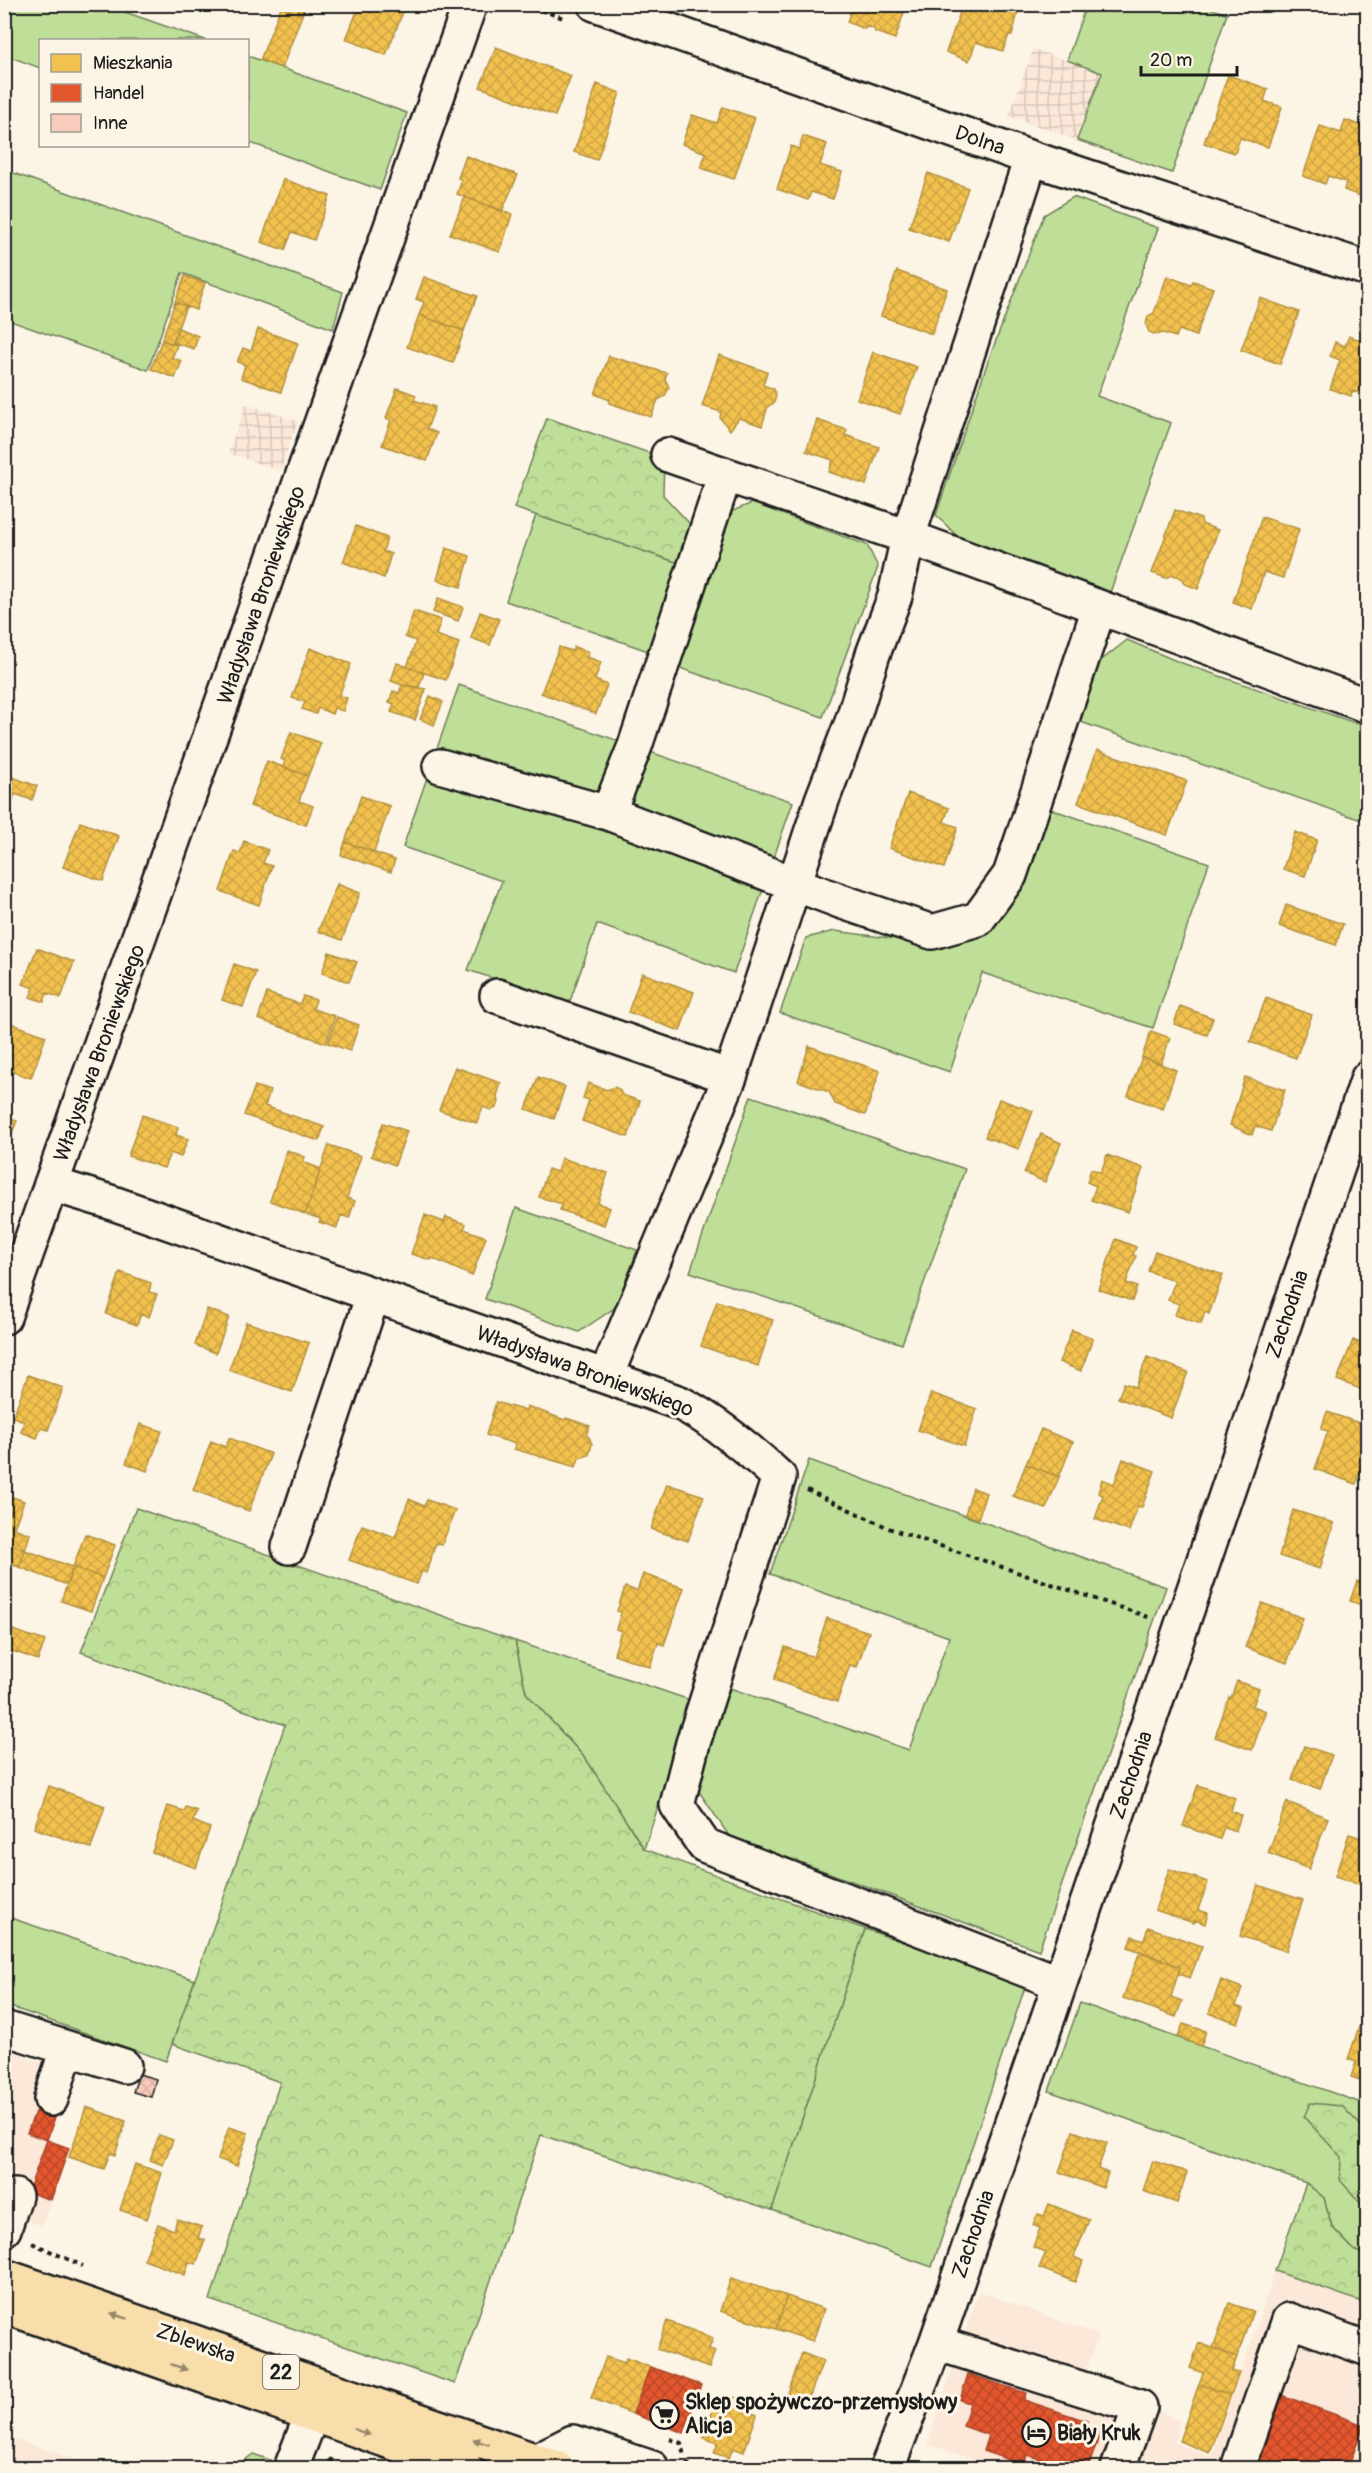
<svg xmlns="http://www.w3.org/2000/svg" width="1372" height="2473" viewBox="0 0 1372 2473" font-family="Pangolin,sans-serif">
	<defs>
		<pattern id="industrial-grid" width="8" height="8" patternUnits="userSpaceOnUse" patternTransform="scale(1.5)"><rect width="8" height="8" fill="#fbe8d9"/><path d="M0 4h8M4 0v8" fill="none" stroke="#d7c6ba"/></pattern>
		<pattern id="forest-crowns" width="20" height="18" patternUnits="userSpaceOnUse" patternTransform="scale(1.5)"><rect width="20" height="18" fill="#bfdf98"/><path d="M2 6a3 3 0 1 1 6 0M12 15a3 3 0 1 1 6 0" fill="none" stroke="#a4bf82"/></pattern>
		<pattern id="homes-cross-hatch" width="8" height="8" patternUnits="userSpaceOnUse" patternTransform="scale(1.5)"><rect width="8" height="8" fill="#f2c14e"/><path d="M0 0l8 8M0 8l8-8" fill="none" stroke="#cfa544"/></pattern>
		<pattern id="shops-cross-hatch" width="8" height="8" patternUnits="userSpaceOnUse" patternTransform="scale(1.5)"><rect width="8" height="8" fill="#e4572e"/><path d="M0 0l8 8M0 8l8-8" fill="none" stroke="#b84726"/></pattern>
		<pattern id="building-cross-hatch" width="8" height="8" patternUnits="userSpaceOnUse" patternTransform="scale(1.5)"><rect width="8" height="8" fill="#f9cbbc"/><path d="M0 0l8 8M0 8l8-8" fill="none" stroke="#d5aea1"/></pattern>
	</defs>
	<rect width="100%" height="100%" fill="#fcf5e5"/>
	<filter id="ink" filterUnits="userSpaceOnUse"><feTurbulence type="fractalNoise" baseFrequency=".0167" numOctaves="2"/><feDisplacementMap in="SourceGraphic" scale="12" xChannelSelector="R" yChannelSelector="G"/><feConvolveMatrix kernelMatrix="1 2 1 2 8 2 1 2 1" color-interpolation-filters="sRGB"/></filter>
	<g filter="url(#ink)">
		<path fill="#fbe8d9" d="M4,2049L50,2066L26,2134L70,2147L42,2226L5,2213Z
			M1275,2271L1367,2304L1368,2445L1360,2468H998L927,2444L979,2291L1099,2335L1083,2379L1180,2420L1175,2443L1212,2457Z
			M4,2436H5L101,2468H5Z"/>
		<path fill="url(#industrial-grid)" d="M1033,49L1102,72L1077,140L1009,116Z
			M246,404L298,421L280,471L228,453Z"/>
		<path fill="#bfdf98" stroke="#6e7e5a" stroke-width="1.5" d="M4,5H105L205,40H40V68L5,55Z
			M1086,5H1201L1227,14L1172,173L1077,140L1102,73L1067,60Z
			M248,56L407,113L380,190L248,142Z
			M5,170L343,292L333,329L182,273L148,370L5,319Z
			M1073,197L1158,228L1097,396L1171,423L1108,598L968,547L936,515L987,364L1044,215Z
			M752,503L867,545L878,567L823,717L674,666L728,513Z
			M536,515L679,563L648,651L506,601Z
			M1127,640L1179,662L1367,727V822L1075,720L1093,667Z
			M459,685L793,802L734,973L597,924L569,1004L468,970L502,881L403,847Z
			M1045,807L1209,863L1153,1028L982,973L950,1072L780,1013L806,938L835,931L950,946L999,917Z
			M751,1096L965,1169L902,1344L690,1272Z
			M516,1208L637,1250L619,1305L579,1332L485,1299Z
			M809,1460L1166,1587L1039,1950L729,1836L694,1784L730,1688L909,1750L949,1637L770,1574Z
			M515,1641L693,1701L644,1849L586,1759L526,1693Z
			M5,1916L195,1980L166,2061L5,2005Z
			M865,1929L1026,1984L932,2267L772,2210Z
			M1080,2003L1367,2105V2254L1355,2251L1332,2227L1324,2198L1306,2183L1049,2091Z
			M253,2454L270,2460L267,2468H234Z"/>
		<path fill="url(#forest-crowns)" stroke="#6e7e5a" stroke-width="1.5" d="M547,418L664,458L663,495L690,524L679,563L514,508Z
			M136,1508L515,1641L526,1693L586,1759L644,1849L865,1929L772,2210L541,2135L455,2384L210,2300L280,2082L172,2044L285,1725L81,1652Z
			M1310,2103L1342,2106L1367,2132V2207L1365,2208L1340,2180L1341,2157L1304,2117Z
			M1306,2183L1324,2198L1332,2227L1355,2251L1367,2254V2304L1275,2271Z"/>
		<path fill="url(#homes-cross-hatch)" stroke="#b2903f" stroke-width="1.5" d="M281,4H306L302,15L281,7Z
			M360,4H406L386,55L346,39Z
			M853,4H907L895,39L875,32L874,29L866,26L865,29L847,22Z
			M963,4H1020L1012,36L1009,35L1003,51L976,42L969,61L946,52Z
			M281,7L302,15L282,68L260,60Z
			M496,47L571,76L555,116L480,87Z
			M1228,75L1268,89L1264,101L1282,107L1268,147L1240,138L1235,153L1204,143Z
			M4,81L10,84L4,95Z
			M597,84L620,93L597,160L574,152Z
			M723,107L755,118L734,179L701,168L706,153L682,144L692,115L717,123Z
			M1345,120L1368,128V191L1365,198L1344,190L1346,182L1328,176L1325,184L1303,176L1320,126L1341,133Z
			M803,136L827,144L820,165L842,172L833,199L811,192L808,200L777,189L791,146L799,149Z
			M466,156L518,175L502,211L457,194L462,180L458,178Z
			M928,173L968,188L949,242L909,228Z
			M283,179L330,196L314,240L292,232L285,250L261,242Z
			M465,197L512,214L500,252L450,234Z
			M897,271L947,289L932,334L881,316Z
			M185,276L205,283L196,310L175,302Z
			M1167,276L1191,285L1193,281L1213,288L1196,336L1179,330L1176,337L1163,333L1157,335L1149,332L1146,325L1148,316L1154,313Z
			M424,277L477,296L464,331L419,315L424,302L416,299Z
			M1260,298L1299,312L1280,364L1241,350Z
			M175,302L186,306L172,344L162,340Z
			M419,315L464,331L453,363L407,347Z
			M178,328L198,336L194,349L173,342Z
			M258,329L298,343L281,392L241,378L245,365L237,362L243,348L251,351Z
			M1349,336L1368,343V396L1352,391L1351,396L1330,389L1340,360L1330,356L1335,342L1345,346Z
			M162,340L177,345L172,358L182,361L175,378L151,369Z
			M873,352L917,367L900,414L857,399Z
			M719,355L767,372L763,385L774,389L776,396L774,403L768,406L762,426L739,418L730,430L720,418L721,412L702,406Z
			M609,356L667,373L665,379L669,387L665,396L658,400L651,417L609,403L610,400L595,394Z
			M397,388L416,395L414,400L435,407L427,429L437,433L427,461L382,445L391,420L386,418Z
			M817,420L847,430L845,435L879,447L866,485L829,472L833,460L806,451Z
			M1175,510L1201,519L1202,524L1218,530L1198,589L1185,584L1182,578L1173,575L1166,578L1152,573Z
			M1262,517L1299,529L1283,578L1264,572L1252,609L1233,602Z
			M356,526L387,538L383,551L391,554L384,578L343,562Z
			M446,548L470,556L461,587L437,580Z
			M438,598L463,607L458,621L433,612Z
			M414,611L441,620L436,635L459,643L446,680L407,667L416,641L405,637Z
			M480,612L499,619L490,645L471,638Z
			M559,647L572,651L574,647L589,652L587,657L601,662L595,680L607,685L596,714L541,693Z
			M310,648L351,664L339,696L347,698L343,711L334,708L332,714L318,708L316,714L302,709L305,702L292,698Z
			M397,663L424,673L419,687L402,685L391,681Z
			M402,685L426,689L415,720L391,712L394,704L389,702L393,691L399,693Z
			M430,696L443,702L434,725L420,719Z
			M291,732L321,743L308,776L283,767L285,761L281,759Z
			M1097,750L1187,781L1167,835L1078,803Z
			M267,761L308,776L299,801L313,806L306,825L250,806Z
			M4,774L37,786L32,800L15,794L4,823Z
			M908,793L949,808L944,822L958,827L944,868L889,848Z
			M361,796L390,806L374,852L345,842Z
			M80,822L119,836L103,881L63,867Z
			M1295,832L1317,840L1305,876L1283,869Z
			M244,841L268,850L263,863L272,866L259,905L220,891L234,851L240,853Z
			M345,842L395,860L391,872L341,855Z
			M337,884L360,893L342,940L318,931Z
			M1286,905L1343,924L1336,945L1279,926Z
			M37,948L74,962L61,998L47,993L44,1002L30,997L34,988L23,984Z
			M329,952L357,962L349,982L322,973Z
			M234,964L256,972L243,1007L222,1000Z
			M642,973L694,992L680,1031L628,1012Z
			M267,993L300,1004L303,996L316,1000L313,1009L335,1016L326,1043L258,1019Z
			M1266,998L1312,1015L1296,1058L1250,1042Z
			M1180,1006L1213,1018L1207,1035L1174,1024Z
			M337,1017L359,1025L350,1051L328,1043Z
			M10,1023L46,1036L31,1078L4,1069V1038Z
			M1151,1031L1170,1038L1161,1064L1142,1057Z
			M809,1046L880,1071L865,1115L835,1104L829,1092L798,1081Z
			M1142,1057L1176,1070L1163,1109L1128,1096Z
			M455,1067L501,1083L497,1096L499,1101L497,1108L491,1110L483,1107L477,1123L439,1110Z
			M538,1077L565,1087L554,1119L526,1109Z
			M1245,1077L1285,1090L1271,1131L1255,1126L1252,1135L1230,1125Z
			M588,1083L607,1090L614,1087L619,1089L622,1095L640,1101L628,1137L582,1121L589,1100L583,1098Z
			M255,1086L270,1091L265,1106L324,1127L319,1141L244,1115Z
			M999,1099L1033,1111L1019,1149L985,1137Z
			M142,1115L178,1127L176,1135L188,1139L181,1157L170,1153L164,1168L128,1156Z
			M4,1116L17,1121L4,1153Z
			M383,1123L407,1131L395,1165L371,1156Z
			M1041,1134L1061,1143L1045,1182L1024,1173Z
			M329,1145L361,1156L347,1198L355,1201L349,1218L341,1215L337,1228L319,1222L321,1219L305,1214Z
			M287,1150L305,1157L303,1162L321,1169L305,1214L270,1201Z
			M1107,1155L1143,1168L1128,1212L1091,1200L1096,1186L1087,1182L1091,1169L1101,1172Z
			M561,1158L608,1173L598,1203L610,1208L604,1225L560,1210L562,1204L539,1197L548,1169L557,1172Z
			M425,1215L444,1222L446,1217L466,1224L464,1229L486,1237L472,1276L432,1258L431,1260L411,1254Z
			M1116,1239L1136,1247L1133,1255L1136,1256L1126,1283L1137,1287L1132,1301L1098,1289Z
			M1155,1251L1223,1275L1209,1314L1205,1312L1201,1324L1175,1315L1179,1304L1168,1300L1175,1281L1148,1271Z
			M120,1272L151,1283L149,1292L157,1294L149,1317L141,1314L137,1325L106,1314Z
			M717,1301L773,1320L758,1366L701,1346Z
			M207,1309L229,1317L216,1353L195,1345Z
			M246,1322L309,1343L292,1392L229,1370Z
			M1072,1330L1093,1338L1081,1371L1059,1362Z
			M1353,1340L1368,1346V1392L1337,1380Z
			M1147,1357L1188,1372L1171,1418L1118,1398L1124,1383L1136,1387Z
			M28,1375L63,1388L48,1430L41,1428L37,1438L21,1432L24,1421L13,1417Z
			M931,1393L977,1409L964,1446L918,1430Z
			M496,1402L526,1411L527,1406L565,1420L566,1418L590,1426L586,1435L589,1437L592,1444L589,1455L579,1458L576,1467L514,1449L516,1444L486,1435Z
			M1327,1412L1368,1426L1365,1441L1368,1442V1452L1356,1484L1315,1469L1328,1431L1321,1429Z
			M140,1424L162,1431L147,1471L126,1463Z
			M1041,1429L1073,1442L1059,1477L1026,1464Z
			M229,1438L271,1454L249,1511L193,1490L211,1441L226,1447Z
			M1123,1459L1155,1471L1142,1507L1138,1506L1129,1531L1095,1519L1103,1495L1098,1493L1102,1479L1114,1484Z
			M1026,1464L1059,1477L1046,1509L1013,1496Z
			M667,1484L704,1496L688,1541L651,1529Z
			M973,1488L986,1493L978,1519L965,1514Z
			M4,1494L24,1501L14,1528L30,1534L25,1550L4,1542Z
			M409,1499L424,1506L427,1500L455,1510L442,1545L436,1543L426,1573L422,1571L417,1584L349,1560L362,1525L395,1537Z
			M1293,1510L1334,1523L1320,1569L1279,1556Z
			M85,1534L115,1545L103,1578L73,1567Z
			M4,1542L25,1550L19,1567L4,1562Z
			M25,1550L73,1567L67,1585L19,1567Z
			M73,1567L103,1578L91,1611L61,1601Z
			M643,1574L684,1588L664,1645L658,1643L650,1667L614,1654L621,1631L616,1629L621,1612L617,1611L625,1587L637,1591Z
			M1357,1581L1368,1585V1607L1350,1601Z
			M1262,1603L1303,1618L1287,1663L1245,1647Z
			M827,1618L869,1632L857,1667L850,1665L837,1702L774,1680L785,1647L814,1657Z
			M4,1627L45,1641L38,1660L4,1648Z
			M1368,1654V1677L1360,1674Z
			M1237,1681L1259,1689L1253,1706L1266,1711L1252,1750L1215,1737L1229,1697L1231,1698Z
			M1304,1746L1332,1755L1320,1789L1292,1780Z
			M1198,1785L1235,1798L1231,1811L1241,1815L1236,1831L1224,1827L1220,1839L1183,1826Z
			M49,1786L105,1806L91,1848L34,1828Z
			M1287,1802L1328,1818L1309,1869L1268,1853Z
			M168,1806L184,1811L186,1807L197,1811L193,1821L210,1828L196,1868L152,1852Z
			M1349,1834L1368,1840V1887L1335,1876Z
			M1169,1869L1208,1882L1198,1910L1208,1913L1205,1924L1195,1920L1194,1923L1155,1910Z
			M1258,1885L1303,1900L1286,1951L1240,1936Z
			M1148,1927L1202,1946L1190,1978L1178,1974L1180,1967L1128,1947L1132,1936L1144,1940Z
			M1140,1951L1180,1967L1171,1997L1182,2001L1176,2017L1123,1998Z
			M1221,1980L1242,1988L1236,2006L1244,2009L1238,2023L1209,2013Z
			M1183,2024L1206,2031L1201,2046L1178,2037Z
			M1359,2027L1368,2030V2083L1351,2077L1356,2062L1348,2059Z
			M86,2107L126,2121L115,2155L110,2153L104,2169L69,2157Z
			M229,2127L248,2133L237,2166L218,2159Z
			M1073,2131L1107,2143L1098,2169L1108,2173L1103,2188L1059,2172Z
			M159,2135L173,2140L163,2165L150,2160Z
			M1153,2161L1187,2172L1177,2203L1143,2191Z
			M135,2164L162,2173L147,2219L120,2210Z
			M1049,2204L1089,2220L1074,2257L1083,2261L1075,2282L1039,2268L1046,2252L1033,2247L1040,2228L1033,2225L1038,2214L1044,2216Z
			M177,2219L202,2227L198,2238L205,2240L196,2264L189,2262L185,2275L144,2260L158,2224L174,2230Z
			M731,2278L787,2296L776,2329L720,2311Z
			M787,2296L824,2309L813,2341L776,2329Z
			M1229,2303L1253,2311L1237,2357L1213,2348Z
			M667,2321L713,2338L709,2349L715,2351L709,2368L657,2349Z
			M1199,2343L1237,2357L1232,2371L1239,2373L1231,2395L1199,2384L1203,2373L1190,2368Z
			M802,2353L823,2361L807,2403L787,2396Z
			M606,2357L625,2363L626,2358L650,2367L633,2414L591,2398Z
			M1199,2384L1231,2395L1210,2453L1179,2441Z
			M733,2397L748,2402L745,2410L757,2415L744,2452L733,2448L729,2458L714,2453L718,2443L703,2438L717,2399L731,2404Z"/>
		<path fill="url(#shops-cross-hatch)" stroke="#a84529" stroke-width="1.5" d="M39,2101L58,2108L47,2140L27,2133Z
			M47,2140L69,2148L51,2200L28,2192Z
			M650,2367L701,2385L684,2433L633,2414Z
			M968,2374L1026,2393L1024,2400L1087,2421L1086,2426L1101,2431L1088,2468L1073,2464L1072,2468H1068L1027,2455L1024,2465L983,2451L988,2435L963,2426L970,2403L960,2400Z
			M1281,2395L1364,2425L1348,2468H1255Z"/>
		<path fill="url(#building-cross-hatch)" stroke="#1c1c1c" stroke-width="1.5" d="M139,2074L156,2079L151,2097L133,2092Z"/>
		<g fill="none" stroke-linecap="round" stroke-linejoin="round">
			<defs>
				<path id="minor" d="M595,4L1031,158L1368,269
					M668,455L908,537L1368,706
					M440,766L608,813L840,901L932,932L978,919L1010,875L1099,608
					M608,813L635,746L725,475
					M497,996L730,1077
					M51,1184L110,1202L680,1403C716,1422 750,1450 779,1477L693,1743L677,1805L704,1845L1060,1983
					M4,1317L470,4
					M606,1376L730,1077L822,800L852,722L873,654L895,596L908,537L1031,158
					M289,1547L373,1295
					M4,2028L124,2066
					M51,2099L67,2048
					M4,2229L15,2196
					M936,2343L1140,2407L1118,2468
					M535,2461L573,2442L652,2468
					M291,2468L312,2414
					M887,2468L936,2343L1060,1983L1368,1078
					M1238,2468L1289,2320L1368,2349"/>
				<path id="major" d="M4,2276L557,2468
					M4,2306L465,2468"/>
			</defs>
			<use href="#minor" stroke="#1c1c1c" stroke-width="38"/>
			<use href="#major" stroke="#1c1c1c" stroke-width="38"/>
			<path stroke="#1c1c1c" stroke-width="4" stroke-dasharray="4.5 4.5" stroke-linecap="butt" d="M524,4L566,19
				M807,1490L891,1529L1151,1618
				M32,2243L83,2266
				M670,2439L681,2443L684,2456
				M329,2459L348,2468
				M686,2463L695,2468"/>
			<use href="#minor" stroke="#fcf5e5" stroke-width="33"/>
			<use href="#major" stroke="#f8deab" stroke-width="33"/>
		</g>
		<defs><path id="oneway-solid" d="M-6-.8H1V-3.2L6.5 0L1 3.2V.8H-6Z" transform="scale(1.5)"/></defs>
		<g fill="#95876b">
			<use href="#oneway-solid" transform="translate(119 2316) rotate(-161)"/>
			<use href="#oneway-solid" transform="translate(179 2367) rotate(19)"/>
			<use href="#oneway-solid" transform="translate(362 2432) rotate(20)"/>
			<use href="#oneway-solid" transform="translate(481 2442) rotate(-161)"/>
		</g>
	</g>
	<defs>
		<symbol id="supermarket-ring" viewBox="-11 -11 22 22"><circle r="9.5" fill="#fcf5e5" stroke="#1c1c1c" stroke-width="1.5"/><path d="M-6-5.5h2.5l.6 2H6L4.5 2H-2.5L-4.4-4H-6ZM-1.5 3.2a1.3 1.3 0 1 0 .1 0ZM3 3.2a1.3 1.3 0 1 0 .1 0Z" fill="#1c1c1c"/></symbol>
		<symbol id="hotel-ring" viewBox="-11 -11 22 22"><circle r="9.5" fill="#fcf5e5" stroke="#1c1c1c" stroke-width="1.5"/><path d="M-6-4.5h1.5V1H6V5H4.5V3h-9V5H-6ZM-4 0a1.8 1.8 0 1 1 3.6 0ZM.5 0V-2.5h3Q6-2.5 6 0Z" fill="#1c1c1c"/></symbol>
	</defs>
	<g fill-rule="evenodd">
		<use href="#supermarket-ring" x="648" y="2398" width="33" height="33"/>
		<use href="#hotel-ring" x="1020" y="2416" width="33" height="33"/>
	</g>
	<g text-anchor="middle" stroke-width="6" stroke-linejoin="round" paint-order="stroke">
		<rect fill="#fcf5e5" stroke="#5f5d58" stroke-width="1.5" x="263" y="2355" width="36" height="34" rx="4.5"/>
		<g font-size="20" font-weight="bold" fill="#1c1c1c">
			<text x="281" y="2379">22</text>
		</g>
		<g font-size="21" fill="#1c1c1c" stroke="#fcf5e5">
			<text transform="translate(980 140) rotate(19)" y="7">Dolna</text>
			<text transform="translate(261 595) rotate(-71)" y="7">Władysława Broniewskiego</text>
			<text transform="translate(99 1053) rotate(-70)" y="7">Władysława Broniewskiego</text>
			<text transform="translate(1287 1314) rotate(-71)" y="7">Zachodnia</text>
			<text transform="translate(585 1371) rotate(20)" y="7">Władysława Broniewskiego</text>
			<text transform="translate(1131 1775) rotate(-71)" y="7">Zachodnia</text>
			<text transform="translate(973 2234) rotate(-71)" y="7">Zachodnia</text>
			<text transform="translate(196 2343) rotate(19)" y="7">Zblewska</text>
		</g>
		<g font-size="21" font-weight="bold" fill="#1c1c1c" stroke="#fcf5e5" text-anchor="start">
			<text x="685" y="2409">Sklep spożywczo-przemysłowy<tspan x="685" dy="24">Alicja</tspan></text>
			<text x="1057" y="2440">Biały Kruk</text>
		</g>
	</g>
	<rect width="1372" height="2473" fill="none" stroke="#fcf5e5" stroke-width="24"/>
	<rect x="12" y="12" width="1348" height="2449" fill="none" stroke="#1c1c1c" stroke-width="2" filter="url(#ink)"/>
	<rect x="39" y="39" width="210" height="108" fill="#fcf5e5" stroke="#a29e95" stroke-width="1.5"/>
	<rect x="51" y="54" width="30" height="18" fill="#f2c14e" stroke="#a29e95" stroke-width="1.5"/>
	<text x="93" y="69" font-size="18" fill="#1c1c1c">Mieszkania</text>
	<rect x="51" y="84" width="30" height="18" fill="#e4572e" stroke="#a29e95" stroke-width="1.5"/>
	<text x="93" y="99" font-size="18" fill="#1c1c1c">Handel</text>
	<rect x="51" y="114" width="30" height="18" fill="#f9cbbc" stroke="#a29e95" stroke-width="1.5"/>
	<text x="93" y="129" font-size="18" fill="#1c1c1c">Inne</text>
	<path d="M1141 66v9h96v-9" fill="none" stroke="#1c1c1c" stroke-width="3"/>
	<text x="1150" y="66" font-size="18" fill="#1c1c1c" stroke="#fcf5e5" stroke-width="4.5" paint-order="stroke">20 m</text>
</svg>
